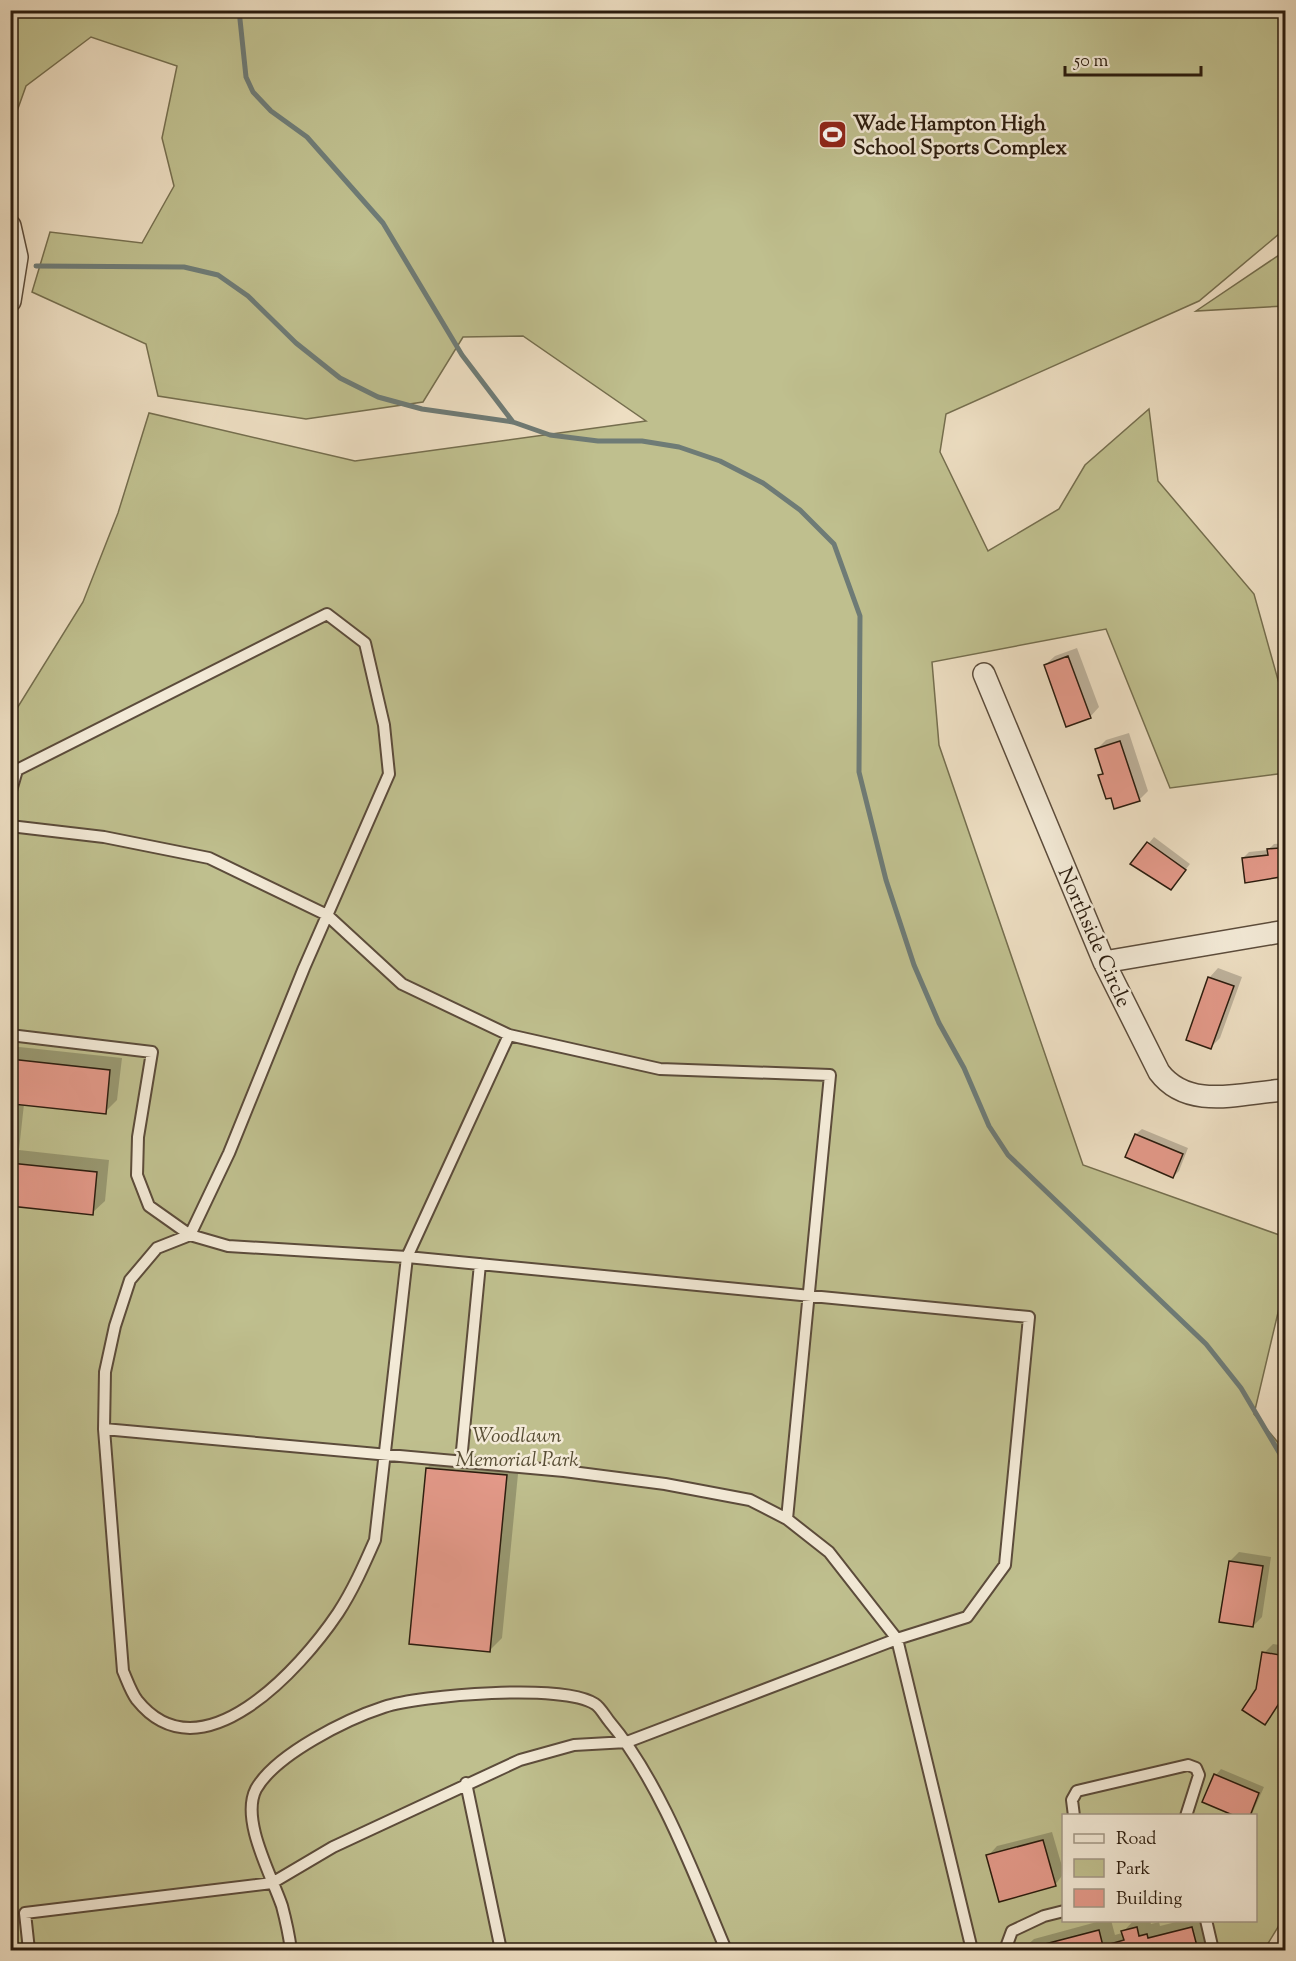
<svg xmlns="http://www.w3.org/2000/svg" width="1296" height="1961" viewBox="0 0 1296 1961" font-family="'Sorts Mill Goudy',serif">
	<rect width="100%" height="100%" fill="#eddec2"/>
	<filter id="stains"><feTurbulence type="fractalNoise" baseFrequency=".00333" numOctaves="4"/><feColorMatrix values="0 0 0 0 .2 0 0 0 0 .09 0 0 0 0 .02 0 0 0 .5 -.17"/></filter>
	<radialGradient id="worn" r=".72"><stop offset=".6" stop-color="#630" stop-opacity="0"/><stop offset="1" stop-color="#630" stop-opacity=".3"/></radialGradient>
	<path fill="#bfbf8e" stroke="#756e4e" stroke-width="1.5" fill-rule="evenodd" d="M11,11H1285V229L1199,301L946,414L940,452L988,551L1059,509L1085,465L1149,409L1158,481L1254,594L1285,705V773L1170,788L1106,629L932,662L939,745L1083,1165L1285,1237V1283L1254,1414L1286,1452V1914L1264,1950H11L10,1532L15,1484L13,1350L10,1341L11,718L83,602L118,513L149,413L355,461L646,421L523,336L463,337L423,402L306,419L158,396L146,344L32,292L50,232L142,243L174,186L162,138L177,66L91,37L26,86L11,128ZM1064,1816H1256V1920H1064Z
		M1285,251V306L1196,311Z"/>
	<path fill="#0003" d="M1077,648L1099,707L1090,717L1045,665L1055,656Z
		M1129,733L1148,791L1139,800L1112,796L1100,776L1104,772L1097,749L1106,740Z
		M1154,837L1190,864L1171,888L1132,864Z
		M1286,843V875L1243,858L1249,852L1268,850L1274,844Z
		M1218,968L1242,977L1220,1038L1211,1047L1209,978Z
		M10,1046L122,1058L117,1100L105,1112L24,1104L19,1150L109,1160L105,1201L92,1213L10,1205Z
		M1142,1129L1188,1148L1179,1171L1173,1177L1126,1157L1136,1134Z
		M440,1456L519,1464L502,1638L490,1650L427,1468Z
		M1239,1552L1271,1557L1262,1617L1253,1626L1230,1561Z
		M1273,1644L1286,1646V1697L1264,1723L1258,1690L1264,1653Z
		M1221,1769L1264,1787L1251,1816H1239L1216,1775Z
		M1052,1832L1064,1873L1055,1885L988,1856L997,1846Z
		M1104,1920H1111L1115,1935L1122,1933L1134,1920H1150L1151,1924L1159,1922L1160,1926L1184,1920H1205L1212,1950H1022L1034,1939Z"/>
	<g fill="none" stroke-linecap="round" stroke-linejoin="round">
		<path stroke="#6e7b76" stroke-width="5" d="M239,10L246,77L253,92L271,111L307,137L383,223L462,355L513,422
			M36,266L184,267L218,275L248,296L296,343L340,378L378,397L422,409L513,422L550,435L598,441H642L679,447L720,461L763,483L800,510L834,544L860,616L859,772L886,880L914,965L939,1023L964,1068L989,1126L1008,1155L1206,1344L1241,1388L1286,1464"/>
	</g>
	<path fill="#e39989" stroke="#2b1c0e" stroke-width="1.5" d="M1068,656L1091,718L1066,727L1044,665Z
		M1120,741L1140,801L1114,809L1111,798L1106,799L1098,775L1103,774L1095,749Z
		M1147,842L1186,870L1171,890L1130,864Z
		M1280,848L1281,852H1286V876L1245,883L1242,858L1268,855L1267,849Z
		M1208,977L1234,986L1211,1049L1186,1040Z
		M10,1059L110,1070L106,1114L13,1104L10,1131Z
		M1135,1134L1183,1154L1173,1178L1125,1157Z
		M10,1163L97,1172L93,1215L10,1206Z
		M426,1468L507,1475L490,1652L409,1644Z
		M1229,1561L1263,1566L1253,1627L1219,1622Z
		M1262,1652L1286,1656L1280,1702L1265,1725L1242,1710L1256,1689Z
		M1214,1774L1259,1793L1250,1816H1235L1202,1802Z
		M1043,1840L1056,1886L999,1902L986,1855Z
		M1137,1927L1139,1936L1147,1934L1148,1938L1192,1927L1198,1950H1022L1099,1930L1103,1946L1124,1940L1121,1931Z"/>
	<g fill="none" stroke-linecap="round" stroke-linejoin="round">
		<defs>
			<path id="lane" d="M10,794L17,770L327,614L365,643L384,725L389,774L304,968L229,1153L190,1235L157,1248L130,1280L115,1326L105,1372L104,1429L123,1671C127,1680 131,1692 137,1700C201,1780 301,1668 338,1613C353,1590 364,1565 375,1540L407,1257L509,1035
				M10,826L104,837L209,858L327,915L402,984L509,1035L660,1069L830,1075L787,1519
				M10,1035L152,1052L138,1137L137,1175L149,1206L190,1235L228,1246L407,1257L1029,1317L1005,1565L967,1617L897,1639L627,1742L574,1745L520,1760L333,1847L272,1883L25,1913L29,1950
				M104,1429L564,1471L665,1484L750,1500L787,1519L829,1552L897,1639L972,1950
				M461,1461L480,1264
				M466,1783L501,1950
				M1074,1816L1072,1800L1077,1791L1188,1765L1196,1768L1199,1775L1186,1816
				M1206,1920L1213,1950
				M291,1950C289,1935 286,1921 282,1906C272,1876 240,1820 256,1789C276,1754 347,1719 384,1707C420,1695 564,1683 595,1704C600,1707 605,1716 609,1721C660,1781 695,1877 726,1950
				M1005,1950L1012,1931L1044,1916L1064,1911"/>
			<path id="street" d="M10,226L17,257L10,301
				M984,674L1104,962L1159,1072C1189,1112 1244,1092 1286,1090
				M1104,962L1286,931"/>
		</defs>
		<use href="#lane" stroke="#5c4c3b" stroke-width="14"/>
		<use href="#street" stroke="#5c4c3b" stroke-width="24"/>
		<use href="#lane" stroke="#f3ead7" stroke-width="10"/>
		<use href="#street" stroke="#f3ead7" stroke-width="21"/>
	</g>
	<defs>
		<symbol id="stadium-square" viewBox="-11 -11 22 22"><rect x="-9" y="-9" width="18" height="18" rx="4" fill="#8f2418" stroke="#f3ead7"/><path d="M0-5a6.5 5 0 1 0 0 10a6.5 5 0 1 0 0-10ZM-3.5-1.8h7v3.6h-7Z" fill="#fff"/></symbol>
	</defs>
	<g fill-rule="evenodd">
		<use href="#stadium-square" x="816" y="118" width="33" height="33"/>
	</g>
	<g text-anchor="middle" stroke-width="5" stroke-linejoin="round" paint-order="stroke">
		<g font-size="21" font-weight="bold" fill="#2b1c0e" stroke="#f3ead7" text-anchor="start">
			<text x="853" y="130">Wade Hampton High<tspan x="853" dy="24">School Sports Complex</tspan></text>
		</g>
		<g font-size="21" fill="#2b1c0e" stroke="#f3ead7">
			<text transform="translate(1095 937) rotate(66)" y="7">Northside Circle</text>
		</g>
		<g font-size="21" font-style="italic" fill="#574d34" stroke="#f3ead7">
			<text x="517" y="1442">Woodlawn<tspan x="517" dy="24">Memorial Park</tspan></text>
		</g>
	</g>
	<rect width="1296" height="1961" fill="none" stroke="#eddec2" stroke-width="36"/>
	<rect x="12" y="12" width="1272" height="1937" fill="none" stroke="#2b1c0e" stroke-width="3"/>
	<rect x="18" y="18" width="1260" height="1925" fill="none" stroke="#2b1c0e" stroke-width="1.5"/>
	<rect x="1062" y="1814" width="195" height="108" fill="#f3ead7" stroke="#a39887" stroke-width="1.5"/>
	<rect x="1074" y="1834" width="30" height="9" fill="#f3ead7" stroke="#a39887" stroke-width="1.5"/>
	<text x="1116" y="1844" font-size="18" fill="#2b1c0e">Road</text>
	<rect x="1074" y="1859" width="30" height="18" fill="#bfbf8e" stroke="#a39887" stroke-width="1.5"/>
	<text x="1116" y="1874" font-size="18" fill="#2b1c0e">Park</text>
	<rect x="1074" y="1889" width="30" height="18" fill="#e39989" stroke="#a39887" stroke-width="1.5"/>
	<text x="1116" y="1904" font-size="18" fill="#2b1c0e">Building</text>
	<path d="M1065 66v9h136v-9" fill="none" stroke="#2b1c0e" stroke-width="3"/>
	<text x="1074" y="66" font-size="18" fill="#2b1c0e" stroke="#f3ead7" stroke-width="4.5" paint-order="stroke">50 m</text>
	<rect width="100%" height="100%" filter="url(#stains)"/>
	<rect width="100%" height="100%" fill="url(#worn)"/>
</svg>
